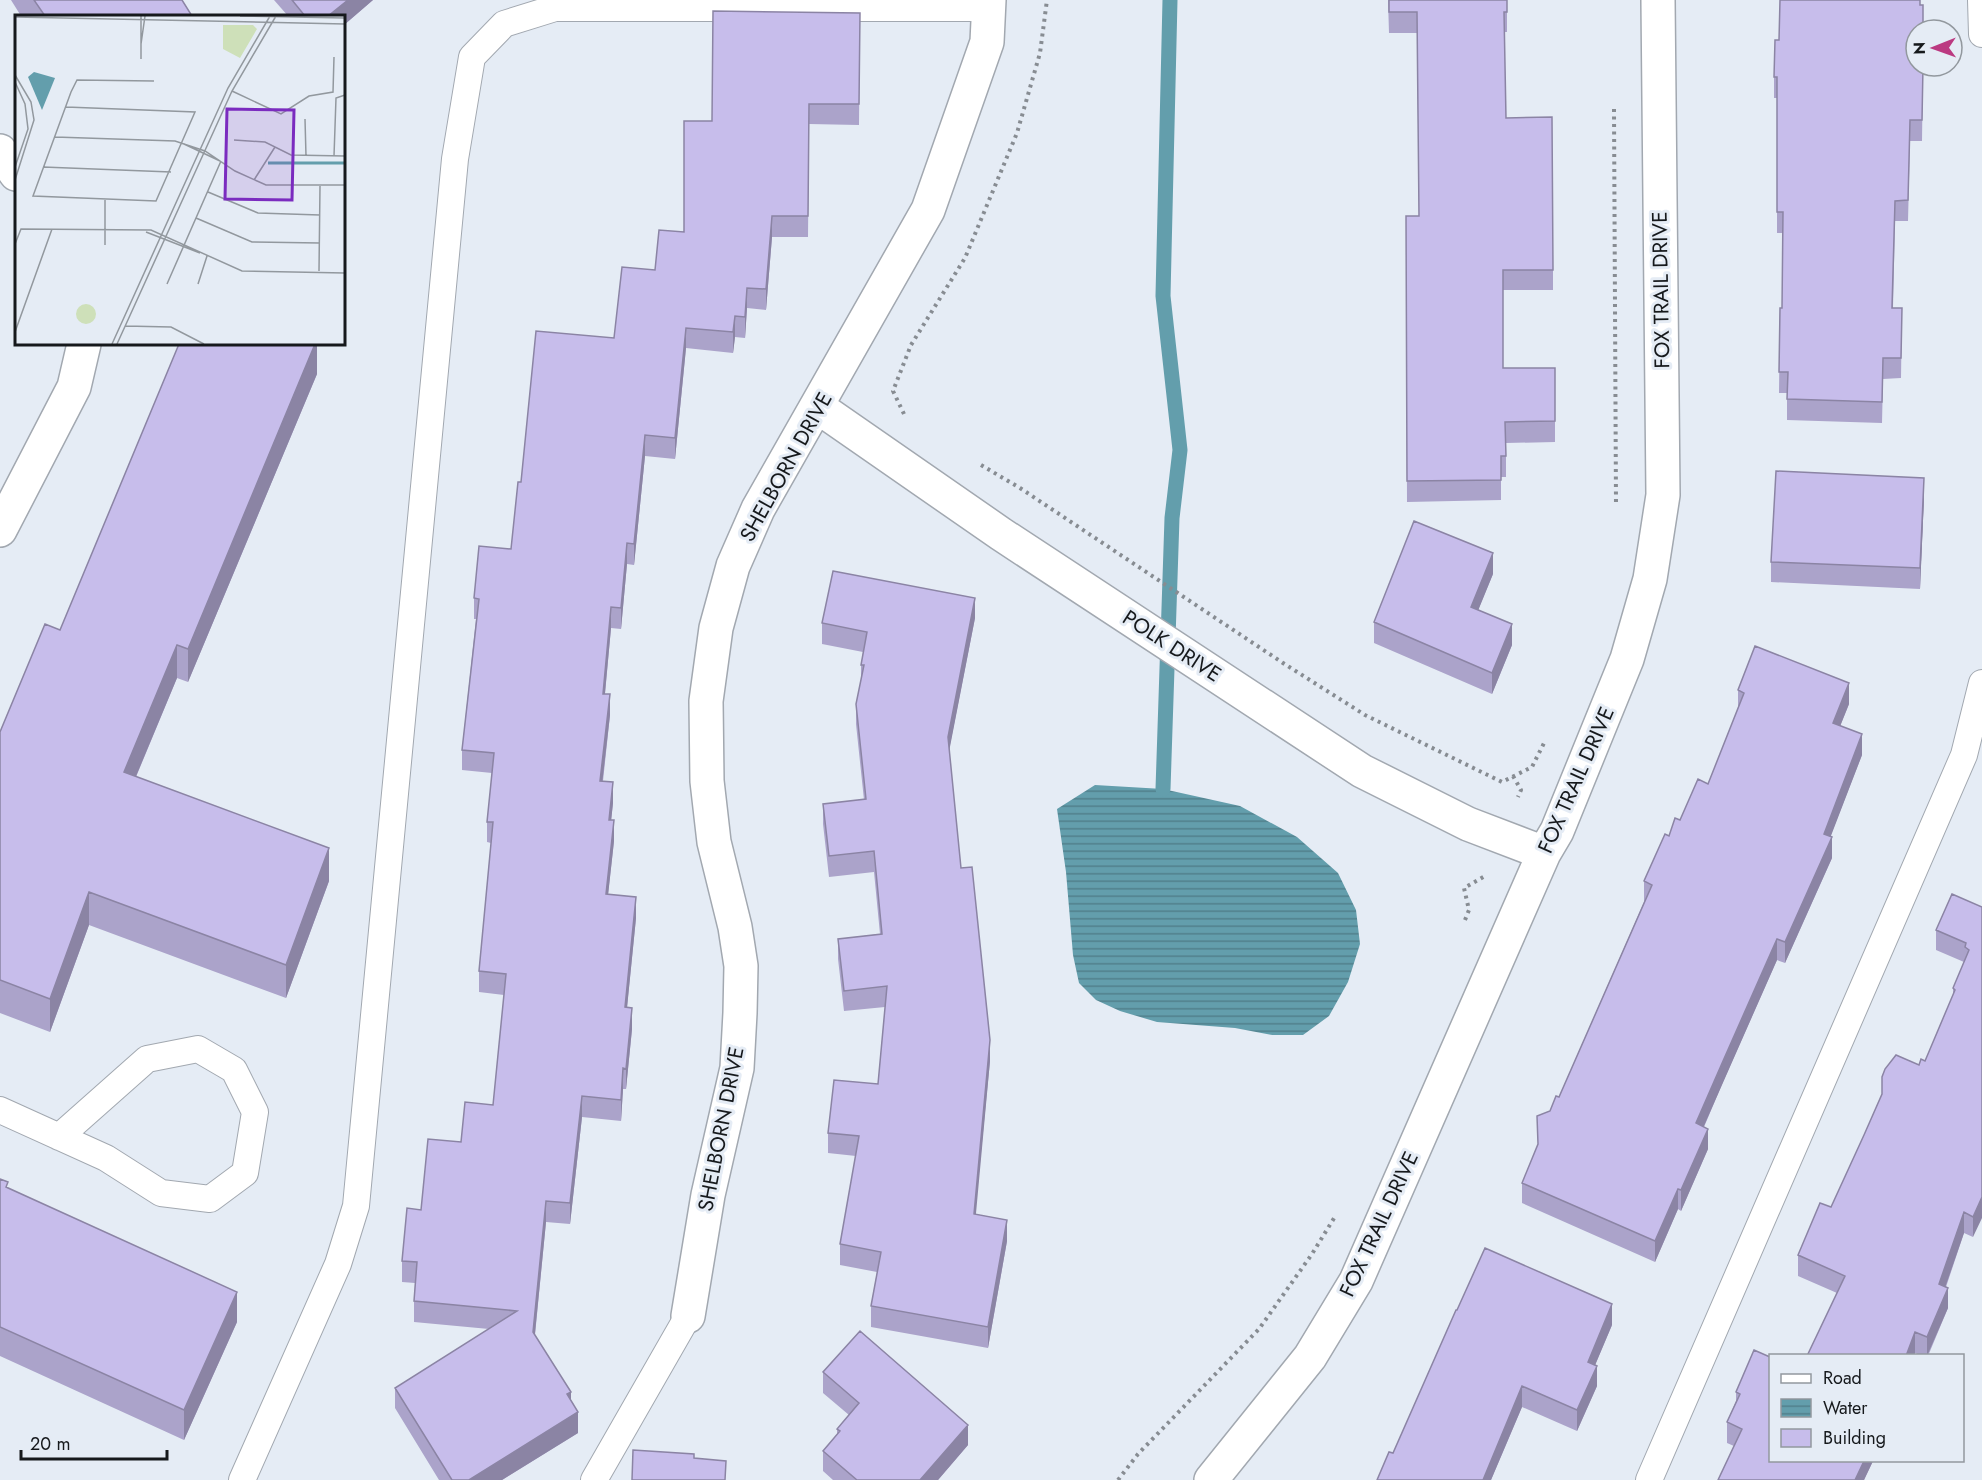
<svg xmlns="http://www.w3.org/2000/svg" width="1982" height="1480" viewBox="0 0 1982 1480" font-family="Jost,sans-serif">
	<defs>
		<pattern id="water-rules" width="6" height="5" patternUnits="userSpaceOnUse" patternTransform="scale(1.5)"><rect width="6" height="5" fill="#639eac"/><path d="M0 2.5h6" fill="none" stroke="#51808b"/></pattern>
	</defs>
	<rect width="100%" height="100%" fill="#e5ecf5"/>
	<path fill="url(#water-rules)" d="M1095,785L1163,789L1240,806L1297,837L1338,873L1356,910L1360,944L1348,982L1329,1016L1303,1035H1272L1235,1028L1157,1022L1120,1011L1096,1000L1079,983L1073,955L1066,872L1057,809Z"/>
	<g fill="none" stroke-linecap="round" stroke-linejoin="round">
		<path stroke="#639eac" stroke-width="15" d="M1163,789L1172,518L1180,450L1163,296L1170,0"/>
		<defs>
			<path id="service" d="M1981,0L1982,34
				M0,1110L106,1158L161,1193L210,1199L245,1173L255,1112L234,1070L198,1049L147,1059L59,1137
				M242,1480L338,1264L356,1206L455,159L472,57L504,24L555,8H988
				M594,1480L688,1316
				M1649,1480L1964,755L1982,683"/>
			<path id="minor" d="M0,151L16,174
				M818,407L1001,534L1362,771L1468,824L1544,853
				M0,530L74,387L84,344
				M688,1316L708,1195L737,1068L740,1013L741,966L735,927L714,842L707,781L706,701L716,628L733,566L758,509L928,210L987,42L989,0
				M1211,1480L1310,1357L1356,1281L1544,853L1557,831L1627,659L1650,579L1663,495L1658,0"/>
		</defs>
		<use href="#service" stroke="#a2a8b0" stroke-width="28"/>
		<use href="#minor" stroke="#a2a8b0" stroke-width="36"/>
		<path stroke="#878c92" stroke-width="4" stroke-dasharray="3 4.5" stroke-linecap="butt" d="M1614,109L1616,506
			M904,414L893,391L911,345L965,258L1017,133L1040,53L1047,0
			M981,465L1020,488L1283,663L1365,715L1502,782L1532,767L1544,743
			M1513,776L1521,790L1518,797
			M1465,920L1469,910L1464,888L1485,876
			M1118,1480L1138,1454L1259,1329L1312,1254L1336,1215"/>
		<use href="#service" stroke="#fff" stroke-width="26"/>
		<use href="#minor" stroke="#fff" stroke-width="33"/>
	</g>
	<path fill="#aba3ca" d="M11,0H182L192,16H21Z
		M274,0H373L344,25V16H288Z
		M1388,0H1507V32H1504L1506,118L1553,270V290H1503V368H1555V442L1506,443V477H1501V500L1407,502L1406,216H1419L1417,33H1389Z
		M860,13L859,125L809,124L808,237H772L766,310L747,308L745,338L735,337L733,353L686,348L675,459L645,456L634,565L627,564L621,629L611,628L605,694L610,715L603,781L613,803L611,820L614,841L608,894L636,918L627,1007L632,1029L626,1089H623L621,1121L582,1117L570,1224L546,1222L535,1335L571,1401L578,1433L502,1480H439L395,1408V1388L489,1329L414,1322V1301L415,1283L402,1282V1261L421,1210L461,1142L493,1105L504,995L479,992V971L491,843L487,842V822L492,773L462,770V750L476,619H474V598L511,549L521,482L614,338L655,270L684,232L712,121Z
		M1779,40L1923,66L1922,141H1910L1908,221H1895L1893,308H1902L1901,378L1883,379L1882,423L1787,420V393H1779L1780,308H1782L1783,233H1777V98H1774V77Z
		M317,344V374L188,682L177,678L136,777L329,881L286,998L89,925L50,1032L0,1013V732L60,630Z
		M1924,498L1920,589L1771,582V562Z
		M1493,574L1478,610L1512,645L1492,694L1374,643V622Z
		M975,618L949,750L961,868L990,1061L975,1214L1007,1241L988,1348L871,1327V1306L877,1272L840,1265V1244L856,1156L828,1153V1133L878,1084L885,1007L844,1011L838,959V939L880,934L874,872L829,877L823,824V804L864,800L856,724V704L861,681V665L863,652L822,644V623Z
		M1738,690L1849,704L1840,726L1862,755L1830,837L1832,858L1785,963L1777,960L1723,1082L1704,1127L1708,1149L1681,1211L1678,1209L1655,1262L1522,1203V1183L1538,1145L1550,1111L1559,1097L1644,902V881L1669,836L1708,784L1738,709Z
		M1982,907L1973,1237L1964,1233L1946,1287L1948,1308L1928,1356H1922L1915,1353L1914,1356H1807L1837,1293L1798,1276V1255L1831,1207L1919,1065L1925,1061L1953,995V988L1964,962L1936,950V930Z
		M0,1179L8,1188L237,1322L184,1440L0,1356Z
		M1612,1325L1595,1365L1597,1386L1577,1431L1522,1407L1491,1480H1377L1393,1453Z
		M1770,1357V1461H1873L1864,1480H1718L1734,1446L1727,1443V1422L1736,1401V1392Z
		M823,1372L968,1445L938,1480H833L823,1471V1451L837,1435V1429L849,1415L823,1393Z"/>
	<path fill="#8b84a4" d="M348,0H373L344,25V16H328Z
		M772,216V237L766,310V289Z
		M747,288V308L745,338V317Z
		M735,316V337L733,353V332Z
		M686,328V348L675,459V438Z
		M315,344H317V374L188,682V649Z
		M645,435V456L634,565V544Z
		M1924,478V498L1920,589V568Z
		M627,543V564L621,629V608Z
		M1493,553V574L1471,628V607Z
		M975,598V618L948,757V737Z
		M611,607V628L603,714V694Z
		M1512,624V645L1492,694V673Z
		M177,645V678L124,805V772Z
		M1849,683V704L1833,744V723Z
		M610,694V715L600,802V781Z
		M1862,734V755L1824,854V834Z
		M613,782V803L609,841V820Z
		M614,820V841L606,914V894Z
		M1832,837V858L1785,963V942Z
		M329,848V881L286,998V965Z
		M89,892V925L50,1032V999Z
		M636,897V918L625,1028V1007Z
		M1777,939V960L1696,1144V1123Z
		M632,1008V1029L626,1089V1069Z
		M990,1040V1061L974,1235V1214Z
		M623,1068V1089L621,1121V1100Z
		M582,1096V1117L570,1224V1203Z
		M1708,1129V1149L1681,1211V1190Z
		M1678,1189V1209L1655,1262V1241Z
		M1982,1197V1218L1973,1237V1217Z
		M546,1201V1222L533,1353V1332Z
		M1964,1212V1233L1939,1305V1284Z
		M1007,1220V1241L988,1348V1327Z
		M1948,1288V1308L1927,1356V1337Z
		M237,1292V1322L184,1440V1410Z
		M1612,1304V1325L1588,1382V1362Z
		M1915,1332V1353L1914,1356H1906Z
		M1597,1366V1386L1577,1431V1410Z
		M1522,1386V1407L1491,1480H1483Z
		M571,1392V1413L567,1394Z
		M578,1412V1433L502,1480H469Z
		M968,1425V1445L938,1480H920Z
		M1864,1461H1873L1864,1480H1855Z"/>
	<path fill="#c7bdeb" stroke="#8b84a4" stroke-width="1.5" d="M34,0H182L192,16H45Z
		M292,0H348L328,16H305Z
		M1389,0H1507V12H1504L1506,118L1552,117L1553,270H1503V368H1555V421L1505,422L1506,456H1501V480L1407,481L1406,216H1419L1417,12H1389Z
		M1780,0H1920V5H1923V30H1916V66H1923L1922,120H1910L1908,200L1895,201L1892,308H1902L1901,358H1883L1882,402L1787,399L1788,372H1779L1780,308H1782L1783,212H1777V77H1774L1775,40H1779Z
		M713,11L860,13L859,104H809L808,216H772L766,289L747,288L745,317L735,316L733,332L686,328L675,438L645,435L634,544L627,543L621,608L611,607L603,694H610L600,781L613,782L609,820H614L606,894L636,897L625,1007L632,1008L626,1069L623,1068L621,1100L582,1096L570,1203L546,1201L533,1332L571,1392L567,1394L578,1412L469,1480H452L395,1388L517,1311L414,1301L417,1262L402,1261L407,1208L421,1210L428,1139L461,1142L465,1102L493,1105L506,974L479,971L493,822H487L494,753L462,750L479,599L474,598L479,546L511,549L518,482H521L536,331L614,338L622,267L655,270L659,230L684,232V121H712Z
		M179,344H315L188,649L177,645L124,772L329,848L286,965L89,892L50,999L0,980V732L45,624L60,630Z
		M1776,471L1924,478L1920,568L1771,562Z
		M1414,521L1493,553L1471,607L1512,624L1492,673L1374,622Z
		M833,571L975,598L948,737L961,868L972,867L990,1040L974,1214L1007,1220L988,1327L871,1306L881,1252L840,1244L859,1136L828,1133L834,1080L878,1084L887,986L844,991L838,939L882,934L874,851L829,856L823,804L866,799L856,704L864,665H861L867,632L822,623Z
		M1755,646L1849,683L1833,723L1862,734L1824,834L1832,837L1785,942L1777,939L1723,1061L1696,1123L1708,1129L1681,1190L1678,1189L1655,1241L1522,1183L1538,1144L1537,1116L1550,1111L1556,1096L1559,1097L1652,885L1644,881L1665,834L1669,836L1675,818L1680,820L1698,779L1708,784L1744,693L1738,690Z
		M1952,894L1982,907V1197L1973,1217L1964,1212L1939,1284L1948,1288L1927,1337L1915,1332L1906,1356H1807L1845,1276L1798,1255L1820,1203L1831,1207L1864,1135L1882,1094V1077L1885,1069L1896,1055L1919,1065L1921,1059L1925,1061L1955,990L1953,988L1969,950L1965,947L1966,943L1936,930Z
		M0,1179L8,1182L6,1187L237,1292L184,1410L0,1327Z
		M1485,1248L1612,1304L1588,1362L1597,1366L1577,1410L1522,1386L1483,1480H1377L1389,1452L1393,1453L1456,1310H1457Z
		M860,1331L968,1425L920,1480H857L823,1451L840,1431L837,1429L859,1403L823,1372Z
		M1754,1350L1770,1357V1461H1864L1855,1480H1718L1742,1429L1727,1422L1740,1394L1736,1392Z
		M633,1450L694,1454V1458L726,1461L725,1480H632Z"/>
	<g text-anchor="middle" stroke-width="6" stroke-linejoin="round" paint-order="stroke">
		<g font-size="21" fill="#16191c" stroke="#e5ecf5">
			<text transform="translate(1661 290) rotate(-91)" y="7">FOX TRAIL DRIVE</text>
			<text transform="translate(786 467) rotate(-61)" y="7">SHELBORN DRIVE</text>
			<text transform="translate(1172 646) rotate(33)" y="7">POLK DRIVE</text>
			<text transform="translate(1576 780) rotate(-66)" y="7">FOX TRAIL DRIVE</text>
			<text transform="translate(721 1129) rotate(-79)" y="7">SHELBORN DRIVE</text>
			<text transform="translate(1379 1224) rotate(-65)" y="7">FOX TRAIL DRIVE</text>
		</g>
	</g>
	<g transform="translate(15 15)">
		<rect width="330" height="330" fill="#e5ecf5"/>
		<path d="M208,10H238L242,14L225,43L208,34ZM61 299a10 10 0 1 1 20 0a10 10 0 1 1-20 0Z" fill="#cee0b9"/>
		<path d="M19,57L40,63L27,95L13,62Z" fill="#639eac"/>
		<path fill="none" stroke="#639eac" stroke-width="3" d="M253,148H330"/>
		<path fill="none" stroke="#92989e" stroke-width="1.5" d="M126,1V44M225,1L330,3M0,2L330,9M126,29L130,1M0,60L16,87L19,105L0,165M0,67L10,89L13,114L0,152M217,76L266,99L294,81L318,77L319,42M51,92L180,97L141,186L18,181L56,77L62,65L139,66M290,104L291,141M40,122L160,126L190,136L220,156L251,170H330M219,125L250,127L276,140L330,141M169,129L205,146M319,141L321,83L330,80M28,152L156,157M239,165L260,132M193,177L243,198L305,200M181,203L237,227L305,228M131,217L185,238M0,229L6,214L136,215L227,256L330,258M90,230V185M304,256L305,171M152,269L206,146M183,269L192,241M110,311L156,312L189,329M0,317L37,214M97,329L213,73L255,1M102,329L217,76L261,1"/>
		<path fill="#7b2cbf" fill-opacity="0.15" stroke="#7b2cbf" stroke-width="3" d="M212,94L279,95L277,185L210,184Z"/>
		<rect width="330" height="330" fill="none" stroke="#16191c" stroke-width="3"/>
	</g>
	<rect x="1769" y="1354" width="195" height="108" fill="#e5ecf5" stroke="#92989e" stroke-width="1.5"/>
	<rect x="1781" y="1374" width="30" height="9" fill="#ffffff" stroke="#92989e" stroke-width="1.5"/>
	<text x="1823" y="1384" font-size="18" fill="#16191c">Road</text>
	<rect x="1781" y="1399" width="30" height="18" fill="url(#water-rules)" stroke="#92989e" stroke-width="1.5"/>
	<text x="1823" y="1414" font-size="18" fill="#16191c">Water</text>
	<rect x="1781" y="1429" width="30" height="18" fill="#c7bdeb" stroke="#92989e" stroke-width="1.5"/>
	<text x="1823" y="1444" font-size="18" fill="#16191c">Building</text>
	<g transform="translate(1934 48) rotate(269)"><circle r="28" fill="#e5ecf5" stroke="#92989e" stroke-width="1.5"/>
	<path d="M0-4.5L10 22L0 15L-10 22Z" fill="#bb3981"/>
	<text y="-9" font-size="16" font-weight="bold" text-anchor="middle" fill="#16191c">N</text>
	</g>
	<path d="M21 1450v9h146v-9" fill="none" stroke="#16191c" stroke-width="3"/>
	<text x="30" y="1450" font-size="18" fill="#16191c" stroke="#e5ecf5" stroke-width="4.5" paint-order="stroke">20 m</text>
</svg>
